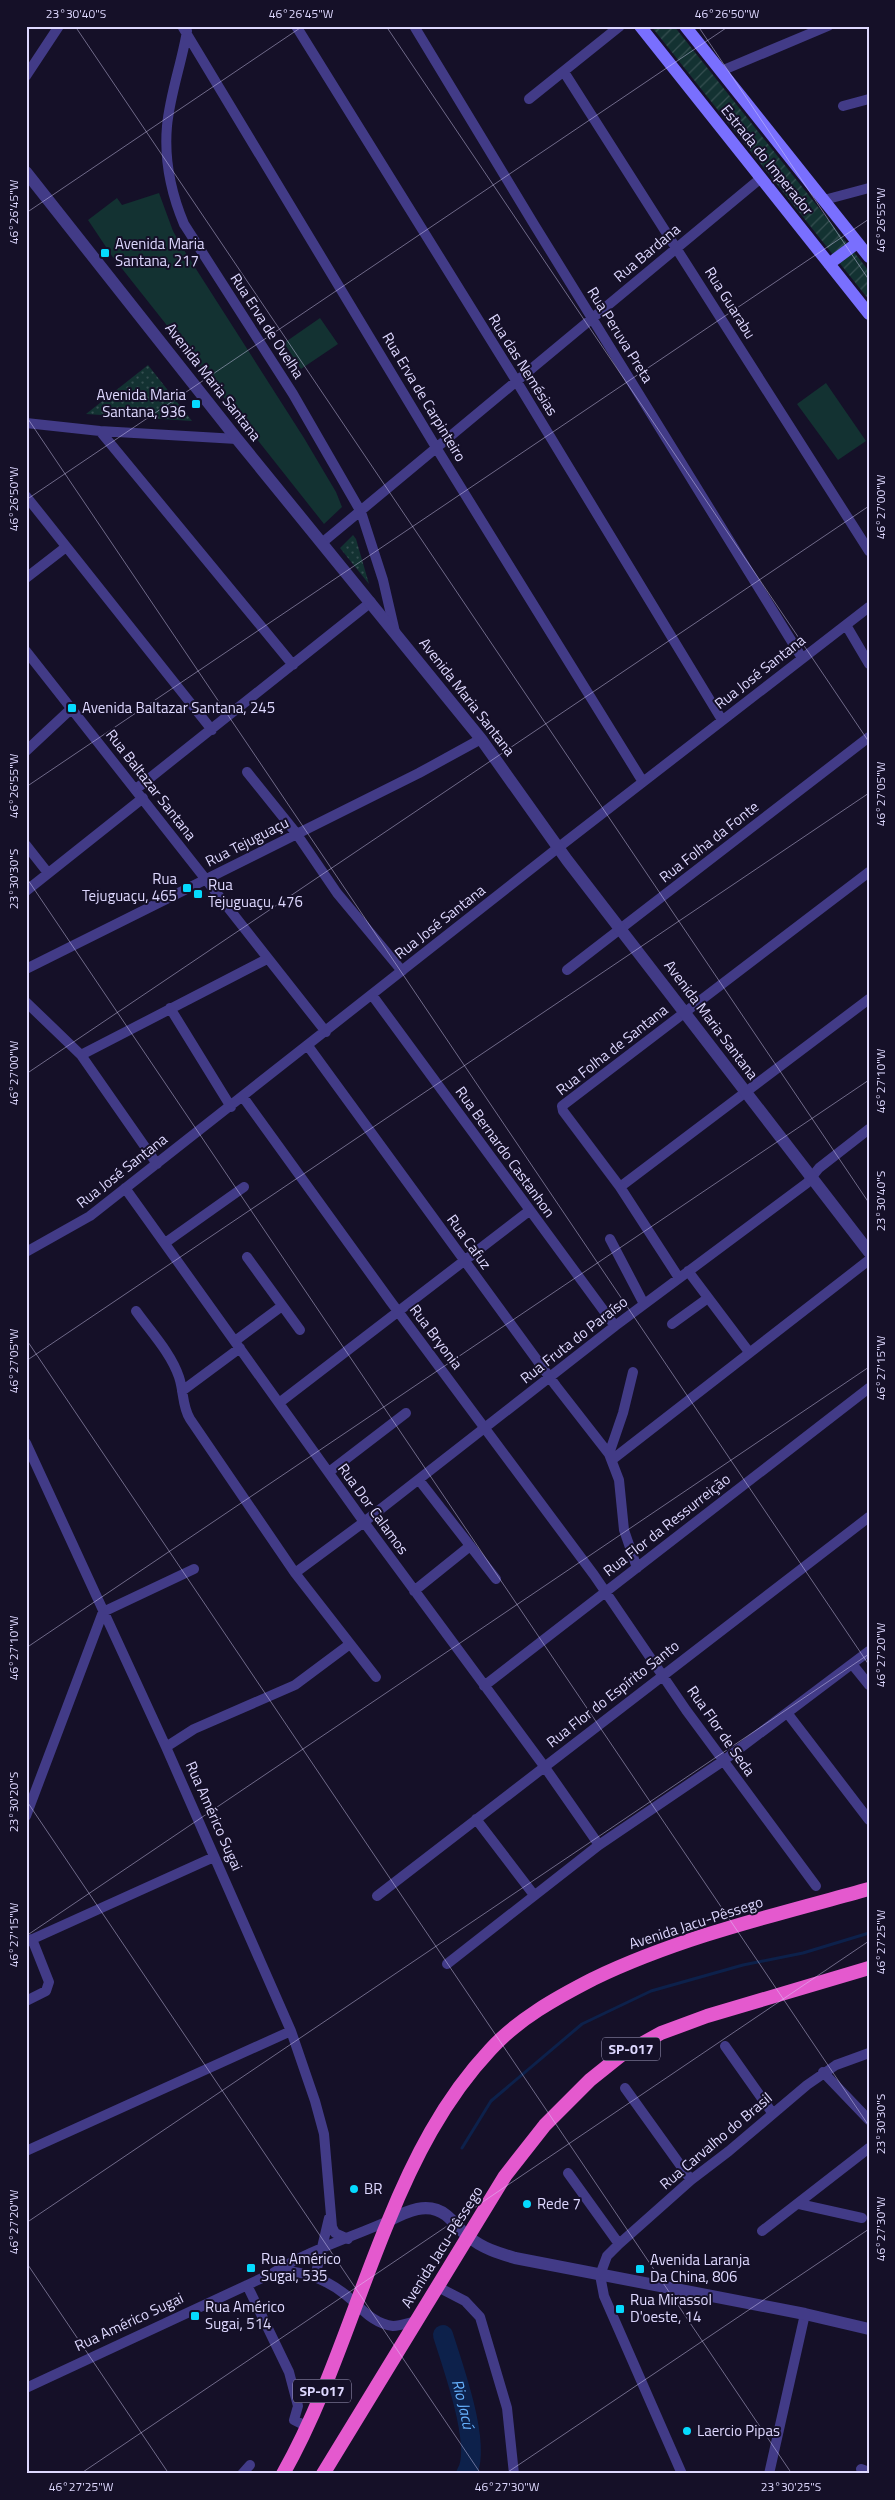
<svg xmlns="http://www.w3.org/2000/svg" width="895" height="2500" viewBox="0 0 895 2500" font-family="'Titillium Web',sans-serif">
	<defs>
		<pattern id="park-dots" width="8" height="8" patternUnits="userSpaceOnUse" patternTransform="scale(1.25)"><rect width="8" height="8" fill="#133232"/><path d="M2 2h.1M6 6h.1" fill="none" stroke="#354f51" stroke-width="1.8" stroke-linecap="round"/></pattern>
		<pattern id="garden-furrows" width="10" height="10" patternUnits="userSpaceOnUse" patternTransform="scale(1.25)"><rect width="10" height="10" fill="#133232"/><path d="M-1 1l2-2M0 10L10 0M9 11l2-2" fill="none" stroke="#354f51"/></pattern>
	</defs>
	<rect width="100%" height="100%" fill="#151028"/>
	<path fill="#133232" d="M159,193L173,231L182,247L304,438L336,492L342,507L324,524L112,256L88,220L117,198L122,205Z
		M320,318L338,344L301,369L284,343Z
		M826,383L866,441L838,460L797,404Z"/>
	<path fill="url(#park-dots)" d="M148,365L192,421L86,414Z
		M353,535L356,539L369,584L340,548Z"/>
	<path fill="url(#garden-furrows)" d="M651,26H674L869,271V300Z"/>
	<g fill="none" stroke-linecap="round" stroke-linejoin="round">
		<path stroke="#0d214b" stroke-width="3" d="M462,2148L491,2101L582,2024L651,1991L743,1965L803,1953L869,1933"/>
		<path stroke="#0d214b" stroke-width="20" id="s1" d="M443,2335C452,2364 483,2448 466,2474"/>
		<path stroke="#423b87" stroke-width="10" d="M182,26L437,449L643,782
			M296,26L517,382L722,720
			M414,26L535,226L802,658
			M187,31C182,62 170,94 167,126C164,160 171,193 184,224L293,394L361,512L383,580L395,632
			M721,71L828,26
			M564,72L869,551
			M26,76L59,26
			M529,99L620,26
			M843,106L869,99
			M824,200L869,188
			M26,423L100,431L237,439
			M100,431L293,665
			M26,496L212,730
			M323,542L761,178
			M26,578L66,547
			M846,625L869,664
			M26,651L326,1032
			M26,751L72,708
			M247,772L296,833L337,893L402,971
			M136,789L371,602
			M26,845L48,873
			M26,891L143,798
			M26,969L419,773L481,739
			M567,970L869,737
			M372,995L615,1326
			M26,1002L81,1055L157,1164
			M170,1008L231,1107
			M308,1046L556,1386L609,1454
			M81,1055L267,959
			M243,1097L391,1302L594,1575L686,1710L816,1886
			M620,1187L869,999
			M125,1188L364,1522L544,1766L599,1845
			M610,1239L644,1304
			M165,1243L244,1187
			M26,1252L90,1216L559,847L869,607
			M247,1257L300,1330
			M688,1271L749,1352
			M679,1278L620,1187L563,1111L562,1106L869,872
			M136,1311C151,1332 171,1353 179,1377C184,1392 182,1406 190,1419L295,1573L376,1677
			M672,1324L708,1298
			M235,1341L282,1306
			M633,1372L623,1413L609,1454L619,1480L624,1530L637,1568
			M182,1391L240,1348
			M279,1403L529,1211
			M26,1443L166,1747L291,2031L315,2101L324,2134L332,2227L335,2233L348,2239
			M613,1459L869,1260
			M329,1472L406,1413
			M419,1480L496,1579
			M295,1573L364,1522L615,1326L807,1183L819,1168L869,1129
			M414,1591L470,1546
			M852,1664L869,1685
			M484,1686L869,1388
			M788,1714L869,1820
			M166,1747L194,1729L295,1685L350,1644
			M26,1816L103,1612L194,1569
			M476,1819L534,1895
			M377,1896L869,1517
			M26,1942L214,1857
			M447,1964L599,1845L723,1761L869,1651
			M26,2001L46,1991L49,1982L32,1939
			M725,2046L773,2114
			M823,2072L869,2120
			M625,2088L691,2180
			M26,2151L291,2031
			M568,2173L619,2244
			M799,2204L862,2218
			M762,2231L869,2148
			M278,2272C302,2269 327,2280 346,2295C360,2306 372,2324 393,2326C400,2326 408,2323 416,2321
			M315,2277L329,2218
			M247,2285L289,2372L298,2406L294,2420L308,2427
			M436,2286L465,2301L480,2317L507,2408L514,2474
			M26,2388L273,2273C309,2250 350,2238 388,2221
			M861,2469L869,2472
			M242,2474L250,2465
			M682,2474L604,2296L600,2275L607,2256L619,2244L691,2180L729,2151L807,2085L836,2065L869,2053
			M769,2474L805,2314"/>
		<path stroke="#423b87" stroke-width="12" d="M26,172L237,439L481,739L567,860L869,1252
			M388,2221C407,2211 428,2201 446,2215C455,2222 460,2231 469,2237C482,2248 498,2253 515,2258L805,2314L869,2329"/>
		<path stroke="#796ffe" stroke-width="12" d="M640,26L869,314
			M685,26L869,257
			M829,264L857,243"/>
		<path stroke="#e459ce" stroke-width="14" d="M283,2474C328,2394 353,2306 388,2222C413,2160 444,2099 490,2050C518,2019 556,1998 593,1979C680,1937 775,1915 869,1889
			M323,2474L505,2176L545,2125L590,2080L620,2056L661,2033L707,2016L869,1968"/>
	</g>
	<path fill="none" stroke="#ded8ff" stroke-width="1" stroke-opacity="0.45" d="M75,26L869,1203M386,26L869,742M698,26L869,280M26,213L303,26M26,416L869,1665M26,500L729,26M26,787L869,219M26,877L869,2126M26,1074L869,506M26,1339L792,2474M26,1361L869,793M26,1648L869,1080M26,1800L481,2474M26,1936L869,1367M26,2223L869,1654M26,2262L169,2474M80,2474L869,1941M505,2474L869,2229"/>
	<g fill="#05dafe" stroke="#151028" stroke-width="2">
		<rect x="100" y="248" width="10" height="10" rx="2.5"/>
		<rect x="191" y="399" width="10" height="10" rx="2.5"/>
		<rect x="67" y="703" width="10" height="10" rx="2.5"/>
		<rect x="182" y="883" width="10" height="10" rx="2.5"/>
		<rect x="193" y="889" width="10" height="10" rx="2.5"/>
		<circle cx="354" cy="2189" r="5"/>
		<circle cx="527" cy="2204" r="5"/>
		<rect x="246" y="2263" width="10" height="10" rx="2.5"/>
		<rect x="635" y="2264" width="10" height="10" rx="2.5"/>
		<rect x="615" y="2304" width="10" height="10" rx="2.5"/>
		<rect x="190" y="2311" width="10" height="10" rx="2.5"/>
		<circle cx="687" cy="2431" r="5"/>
	</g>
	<g text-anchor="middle" stroke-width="4" stroke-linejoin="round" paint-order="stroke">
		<g fill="#151028" stroke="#a29cbe" stroke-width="1">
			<rect x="602" y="2037.5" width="58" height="23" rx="4"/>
			<rect x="293" y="2379.5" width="58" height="23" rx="4"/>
		</g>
		<g font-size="14" font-weight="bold" fill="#ded8ff">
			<text x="631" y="2054">SP-017</text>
			<text x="322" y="2396">SP-017</text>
		</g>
		<g font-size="15" fill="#ded8ff" stroke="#151028">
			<text transform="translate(767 160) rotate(51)" y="5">Estrada do Imperador</text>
			<text transform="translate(647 253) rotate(-40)" y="5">Rua Bardana</text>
			<text transform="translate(730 303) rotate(58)" y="5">Rua Guarabu</text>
			<text transform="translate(267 326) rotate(57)" y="5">Rua Erva de Ovelha</text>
			<text transform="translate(620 335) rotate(58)" y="5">Rua Peruva Preta</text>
			<text transform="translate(523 365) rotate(58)" y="5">Rua das Nemésias</text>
			<text transform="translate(213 382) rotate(52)" y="5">Avenida Maria Santana</text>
			<text transform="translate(424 397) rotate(59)" y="5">Rua Erva de Carpinteiro</text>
			<text transform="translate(760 672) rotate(-38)" y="5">Rua José Santana</text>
			<text transform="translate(467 697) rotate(52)" y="5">Avenida Maria Santana</text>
			<text transform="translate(151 785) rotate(52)" y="5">Rua Baltazar Santana</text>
			<text transform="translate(247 842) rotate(-27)" y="5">Rua Tejuguaçu</text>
			<text transform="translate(709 842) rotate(-38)" y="5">Rua Folha da Fonte</text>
			<text transform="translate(440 922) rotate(-38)" y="5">Rua José Santana</text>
			<text transform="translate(711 1020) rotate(53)" y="5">Avenida Maria Santana</text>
			<text transform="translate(612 1050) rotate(-38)" y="5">Rua Folha de Santana</text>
			<text transform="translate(505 1152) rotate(54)" y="5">Rua Bernardo Castanhon</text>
			<text transform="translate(122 1171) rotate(-38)" y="5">Rua José Santana</text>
			<text transform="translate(469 1242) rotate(54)" y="5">Rua Cafuz</text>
			<text transform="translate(436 1337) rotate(53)" y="5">Rua Bryonia</text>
			<text transform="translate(574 1340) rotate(-38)" y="5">Rua Fruta do Paraíso</text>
			<text transform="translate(373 1509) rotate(54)" y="5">Rua Dor Calamos</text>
			<text transform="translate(667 1525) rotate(-38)" y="5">Rua Flor da Ressurreição</text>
			<text transform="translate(613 1694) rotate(-38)" y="5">Rua Flor do Espírito Santo</text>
			<text transform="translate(721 1731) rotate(55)" y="5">Rua Flor de Seda</text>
			<text transform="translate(214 1816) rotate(66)" y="5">Rua Américo Sugai</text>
			<text transform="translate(696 1923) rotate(-18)" y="5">Avenida Jacu-Pêssego</text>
			<text transform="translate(716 2141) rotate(-40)" y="5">Rua Carvalho do Brasil</text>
			<text transform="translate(442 2247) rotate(-58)" y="5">Avenida Jacu-Pêssego</text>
			<text transform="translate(129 2322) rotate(-25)" y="5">Rua Américo Sugai</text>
		</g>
		<g font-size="15" fill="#ded8ff" stroke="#151028" text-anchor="start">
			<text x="115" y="249">Avenida Maria<tspan x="115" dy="17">Santana, 217</tspan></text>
			<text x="186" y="400" text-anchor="end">Avenida Maria<tspan x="186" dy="17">Santana, 936</tspan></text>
			<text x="82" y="713">Avenida Baltazar Santana, 245</text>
			<text x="177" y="884" text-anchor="end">Rua<tspan x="177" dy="17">Tejuguaçu, 465</tspan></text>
			<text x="208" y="890">Rua<tspan x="208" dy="17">Tejuguaçu, 476</tspan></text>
			<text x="364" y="2194">BR</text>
			<text x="537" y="2209">Rede 7</text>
			<text x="261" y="2264">Rua Américo<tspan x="261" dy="17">Sugai, 535</tspan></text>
			<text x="650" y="2265">Avenida Laranja<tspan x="650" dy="17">Da China, 806</tspan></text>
			<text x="630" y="2305">Rua Mirassol<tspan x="630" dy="17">D'oeste, 14</tspan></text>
			<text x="205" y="2312">Rua Américo<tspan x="205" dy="17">Sugai, 514</tspan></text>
			<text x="697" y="2436">Laercio Pipas</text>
		</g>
		<g font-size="16" font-style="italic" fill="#66b2fe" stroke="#151028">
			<text dy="6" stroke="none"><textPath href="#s1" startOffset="72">Rio Jacú</textPath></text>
		</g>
	</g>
	<rect width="895" height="2500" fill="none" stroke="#151028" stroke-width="55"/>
	<rect x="28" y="28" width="840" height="2444" fill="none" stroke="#ded8ff" stroke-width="2"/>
	<g font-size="12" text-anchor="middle" fill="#ded8ff">
		<text x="76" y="18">23°30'40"S</text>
		<text x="301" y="18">46°26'45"W</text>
		<text x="727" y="18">46°26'50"W</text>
		<text transform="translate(14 212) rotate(-90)" y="4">46°26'45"W</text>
		<text transform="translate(881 220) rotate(-90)" y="4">46°26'55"W</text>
		<text transform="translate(14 499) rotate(-90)" y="4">46°26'50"W</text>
		<text transform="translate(881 507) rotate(-90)" y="4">46°27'00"W</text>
		<text transform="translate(14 786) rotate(-90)" y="4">46°26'55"W</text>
		<text transform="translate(881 794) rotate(-90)" y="4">46°27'05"W</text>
		<text transform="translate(14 879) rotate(-90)" y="4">23°30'30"S</text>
		<text transform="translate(14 1073) rotate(-90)" y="4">46°27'00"W</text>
		<text transform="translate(881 1081) rotate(-90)" y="4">46°27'10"W</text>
		<text transform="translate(881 1201) rotate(-90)" y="4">23°30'40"S</text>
		<text transform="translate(14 1361) rotate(-90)" y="4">46°27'05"W</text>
		<text transform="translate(881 1368) rotate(-90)" y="4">46°27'15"W</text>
		<text transform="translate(14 1648) rotate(-90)" y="4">46°27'10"W</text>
		<text transform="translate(881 1655) rotate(-90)" y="4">46°27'20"W</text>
		<text transform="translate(14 1802) rotate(-90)" y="4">23°30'20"S</text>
		<text transform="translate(14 1935) rotate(-90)" y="4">46°27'15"W</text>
		<text transform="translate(881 1942) rotate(-90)" y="4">46°27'25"W</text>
		<text transform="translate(881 2124) rotate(-90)" y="4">23°30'30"S</text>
		<text transform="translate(14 2222) rotate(-90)" y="4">46°27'20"W</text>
		<text transform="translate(881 2229) rotate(-90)" y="4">46°27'30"W</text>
		<text x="81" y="2491">46°27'25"W</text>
		<text x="507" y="2491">46°27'30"W</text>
		<text x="791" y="2491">23°30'25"S</text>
	</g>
</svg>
